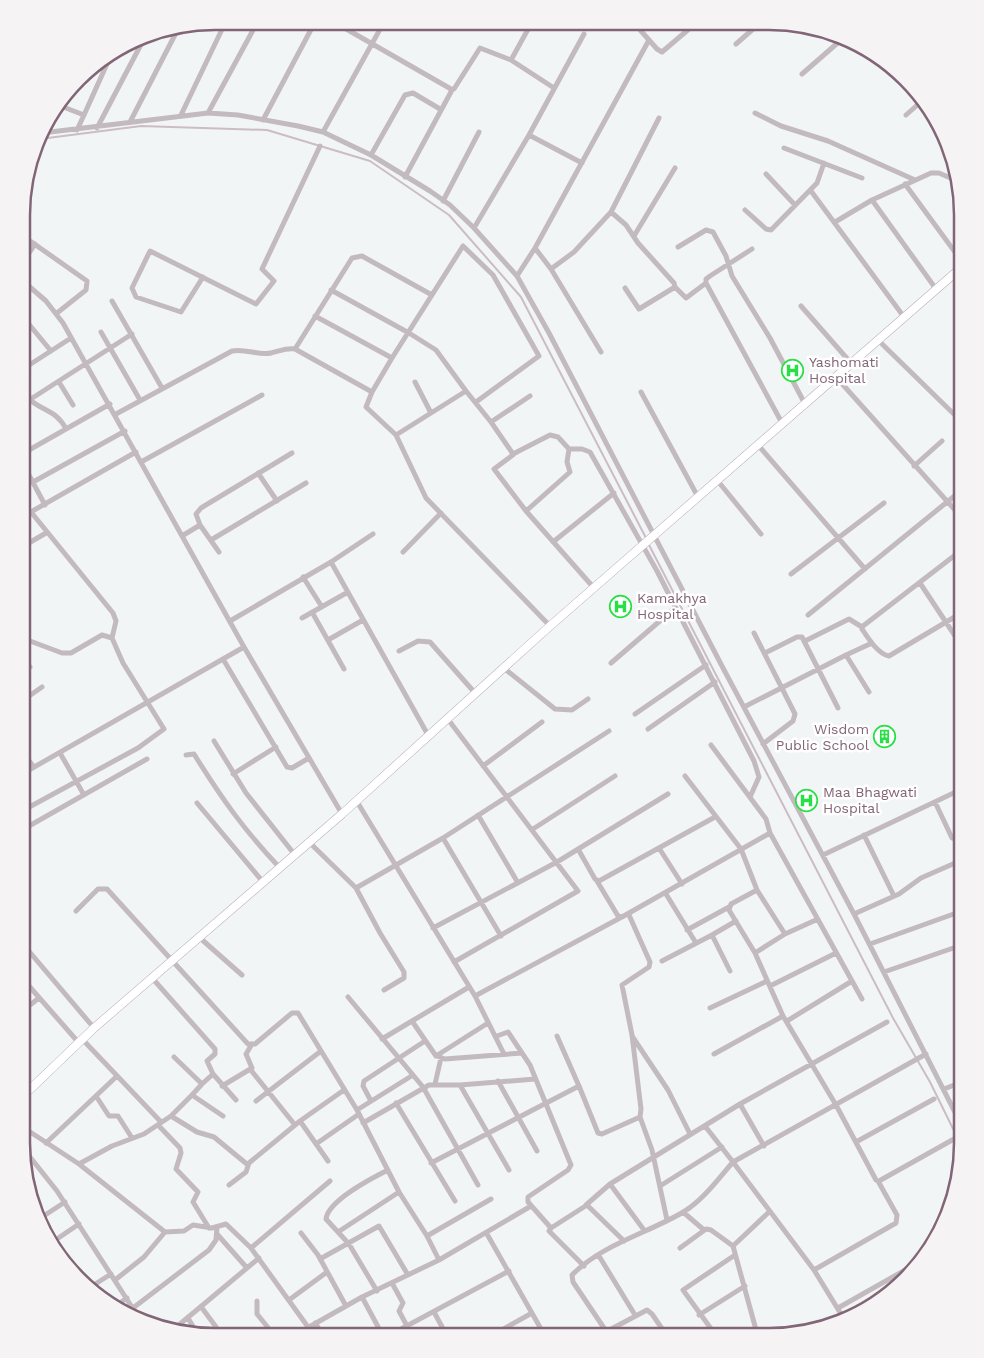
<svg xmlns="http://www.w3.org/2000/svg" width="984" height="1358" viewBox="0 0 984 1358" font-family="'Work Sans',sans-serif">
	<rect width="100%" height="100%" fill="#f2f5f5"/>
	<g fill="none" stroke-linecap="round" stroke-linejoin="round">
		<path stroke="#cbbcc8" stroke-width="2" d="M40,139L141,126L267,130L370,161L449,215L521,297L646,538
			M648,543L893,1018L930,1082L962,1147"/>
		<defs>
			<path id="secondary" d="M21,1098L94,1028L342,814L550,626L963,266"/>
		</defs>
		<use href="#secondary" stroke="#b9afb5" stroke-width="9"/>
		<path stroke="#c2babf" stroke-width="5" d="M334,22L451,89H454L480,48L511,60L554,88
			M633,22L657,49L662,52L696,23
			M682,23L688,30
			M736,44L760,23
			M511,60L532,22
			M802,74L841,40
			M58,105L84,115L77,130
			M208,113L258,21
			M755,113L781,126L828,141L915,180
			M84,115L111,55
			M181,115L226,21
			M906,115L923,100
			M263,120L315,22
			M130,122L179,27
			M97,128L146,35
			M323,132L384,22
			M42,133L208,113L238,115L298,126L323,132L371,155L430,191L450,205L474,228L517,276L549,333L723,668L854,914L962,1126
			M529,135L582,163
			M784,148L862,178
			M371,155L405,95L413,93L440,109
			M766,174L795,205
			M405,177L452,90
			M905,184L963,263
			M811,191L904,317
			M872,200L936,289
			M443,201L479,132
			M745,210L766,229L771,230L817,183L824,163
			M611,212L626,225L638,243L674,283L675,287L639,309L625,288
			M835,222L872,200L931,173H939L955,180
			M474,228L529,135L584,34
			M23,236L87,281L86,290L57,313
			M634,236L675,168
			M678,247L706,230L713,232L726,256L732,276L770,338L805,404
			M535,248L551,269L601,352
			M23,262L35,244
			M551,269L574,252L611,212L659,118
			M954,273L963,282
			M517,276L535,248L649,40
			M203,277L181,312L136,297L132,288L150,251L256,304L274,281L262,269L320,146
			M23,281L46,301L63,323L244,647L342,814
			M706,283L782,423
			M675,287L686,298L706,283V279L710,276L752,249
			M331,290L409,333L436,350L466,391
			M112,301L162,388
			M801,306L851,363
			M315,316L392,358
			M23,317L51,351
			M101,332L140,400
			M878,340L963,423
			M23,369L71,338
			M836,377L963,519
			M59,382L73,405
			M415,382L431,413
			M372,392L295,349L352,258L362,256L432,295
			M641,392L698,497
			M30,400C45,412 57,411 66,429
			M476,402L539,356L493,275L463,246L392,358L372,392L366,407L396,435L426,498L550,626
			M23,404L132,334
			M116,414L232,351C245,348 259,356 271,353C280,351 285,348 295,349
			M491,422L530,396
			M396,435L466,391L491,422L513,454L550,435L558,437L569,449H582L590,452L657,571L754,761L759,777L750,797
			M758,445L865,569
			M22,454L110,404
			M514,454L494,469L526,511L594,588
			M22,462L45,505
			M141,462L262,395
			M914,466L942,441
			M258,473L277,501
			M717,480L761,534
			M33,482L125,431
			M526,511L570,472L567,462L569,449
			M31,512L113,613L116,621L112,638
			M22,517L136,452
			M200,525L219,552
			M182,536L200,525L196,514L201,508L292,453
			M211,540L306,483
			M553,542L614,493
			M22,547L46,533
			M403,552L441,513
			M331,562L428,735
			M791,574L884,503
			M303,577L322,607
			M920,583L963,648
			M312,612L344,669
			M963,612L889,656C878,654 868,638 862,629L863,626L963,549
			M808,615L963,489
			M302,618L348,592
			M230,621L331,562L373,534
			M754,633L795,714L793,721L763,744
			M328,640L363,620
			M805,641L849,619L862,627
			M399,651L418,641L430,642L475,693
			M765,653L797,637H802L838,708
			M846,655L872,643
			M22,656L30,667
			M223,659L287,767L292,768L309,758
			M611,663L675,608
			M505,669L555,709L572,710L588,699
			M22,701L42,687
			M744,707L846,655L869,692
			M635,714L706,665
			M447,718L578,891L454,962
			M648,729L715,682
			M214,741L246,793L295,855
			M22,752L34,767
			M60,753L84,795
			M186,755L194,754C222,799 244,830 280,868
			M483,766L542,722
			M22,774L244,647
			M233,774L276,747
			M685,776L741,849L757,890L731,904L729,910L755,953L783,1016L836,1105L876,1180L879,1181L954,1139
			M356,800L475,996L504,1054
			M935,802L952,838L957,840L962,838
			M197,803L263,882
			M22,811L138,748L164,729L123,663L112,638L102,635L71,653H62L22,638
			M478,815L518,883
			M533,829L615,776
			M22,830L147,759
			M770,833L862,999
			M864,835L894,896
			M443,838L609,731
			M309,842L356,888L380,933L404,972V978L384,990
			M659,848L682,884
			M578,849L595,879L599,881L715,817
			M823,855L962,789
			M597,881L618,916L622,917L770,833L766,819L711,745
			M356,888L443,838L501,936
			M757,890L785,934
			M666,894L696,943
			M76,911L98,889H107L248,1044H255L292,1013H298L357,1110L399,1192L427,1236L439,1260
			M854,914L899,894L921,878L962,860
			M433,928L557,862L668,794
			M687,930L729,907
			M200,938L242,975
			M22,943L94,1028
			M870,944L962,911
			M755,953L785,934L818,919
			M662,961L712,935
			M730,971L712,935L736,921
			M884,972L962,945
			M22,978L79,1043
			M153,979L215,1049V1054L207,1061L213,1074
			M770,986L836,953
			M469,987L412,1021L436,1056L488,1023
			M475,996L620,918
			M348,997L423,1087L478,1185
			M710,1008L767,981
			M21,1012L39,998
			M787,1021L852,981
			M497,1036L508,1032L530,1065L571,1165L568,1170L528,1197V1202L551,1228L587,1205L624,1241
			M557,1036L579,1086
			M632,1036L668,1090L690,1134
			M382,1039L412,1021
			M83,1040L161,1122
			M714,1054L783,1016
			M437,1056L445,1059L522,1053
			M174,1057L202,1084L213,1074L236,1100
			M250,1069L295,1125
			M498,1081L537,1151
			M435,1084L441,1058
			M460,1085L509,1170
			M222,1086L252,1068L246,1054L252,1044
			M944,1089L962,1082
			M192,1095L202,1084
			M96,1096L109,1116H118L132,1138
			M256,1101L321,1051
			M371,1101L363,1086L364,1081L425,1041
			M396,1103L455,1201
			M357,1110L413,1075
			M171,1116L192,1095L223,1116
			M640,1117L652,1150L667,1220
			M300,1121L328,1161
			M363,1123L429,1085H460L535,1079
			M158,1125L180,1148L181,1153L176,1169L198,1192L193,1202L209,1228
			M21,1126L79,1164L165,1232
			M856,1142L934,1099
			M46,1143L117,1076
			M316,1144L359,1114
			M764,1146L740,1104L887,1022
			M24,1156L30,1157L57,1191L137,1315
			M431,1163L579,1086L598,1133L602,1134L640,1117L641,1109L632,1035L622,985L649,967L650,962L629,915
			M79,1164L112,1146L144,1134L171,1116L197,1132L214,1137L248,1165
			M610,1184L644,1230
			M229,1185L246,1172L249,1163L300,1121L344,1090
			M660,1186L722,1147
			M586,1205L610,1184L740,1104
			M683,1212L704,1230
			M39,1219L65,1202
			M551,1228L549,1231L584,1266
			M338,1232L399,1192
			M301,1233L318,1255L346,1306
			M217,1234L247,1268
			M487,1234L545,1336
			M427,1236L491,1199
			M51,1243L79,1224
			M251,1248L330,1181
			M680,1248L706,1229L711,1230L733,1246
			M599,1256L635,1315
			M320,1259L379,1226L408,1275
			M814,1270L896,1223L897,1215L878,1181
			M115,1280L144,1257L165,1232L184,1231L193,1225L212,1228L226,1224L251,1248L308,1327
			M392,1283L403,1303L399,1311L407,1326
			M89,1288L111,1274
			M377,1291L349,1244L326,1219C328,1201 372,1178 388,1170
			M362,1297L383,1336
			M289,1300L327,1272
			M257,1301V1314L274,1335
			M114,1307L127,1298
			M133,1308L209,1250L216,1240L217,1227
			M202,1308L222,1335
			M838,1308L921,1261
			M434,1312L447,1336
			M699,1315L745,1286
			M188,1318L198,1335
			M844,1319L814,1270L733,1162L926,1054
			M315,1323L323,1335
			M174,1329L259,1258
			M606,1331L573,1282L572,1275C602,1244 649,1233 685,1211C704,1199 719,1178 733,1162L705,1126
			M295,1335L362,1297L439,1260L531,1206
			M388,1336L509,1271
			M491,1336L532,1313
			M598,1336L647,1310L652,1314L667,1336
			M717,1337L683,1290L735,1255
			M758,1337L733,1246L769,1212"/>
		<use href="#secondary" stroke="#fff" stroke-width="8"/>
	</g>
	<defs>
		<symbol id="hospital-ring" viewBox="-11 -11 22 22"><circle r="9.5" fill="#fff" stroke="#29df46" stroke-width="1.5"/><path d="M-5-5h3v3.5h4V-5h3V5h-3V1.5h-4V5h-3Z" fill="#29df46"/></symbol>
		<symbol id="building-ring" viewBox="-11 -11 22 22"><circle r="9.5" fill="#fff" stroke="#29df46" stroke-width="1.5"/><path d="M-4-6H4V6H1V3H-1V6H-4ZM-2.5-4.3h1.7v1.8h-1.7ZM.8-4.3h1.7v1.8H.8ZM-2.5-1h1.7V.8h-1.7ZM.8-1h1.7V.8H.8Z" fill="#29df46"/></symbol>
	</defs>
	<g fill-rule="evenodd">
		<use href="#hospital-ring" x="780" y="358" width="25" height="25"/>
		<use href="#hospital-ring" x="608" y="594" width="25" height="25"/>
		<use href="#building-ring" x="872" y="724" width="25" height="25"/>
		<use href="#hospital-ring" x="794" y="788" width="25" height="25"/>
	</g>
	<g text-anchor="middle" stroke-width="5" stroke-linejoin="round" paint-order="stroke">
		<g font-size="14" fill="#826577" stroke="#fff" text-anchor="start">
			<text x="809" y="367">Yashomati<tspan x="809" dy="16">Hospital</tspan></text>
			<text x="637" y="603">Kamakhya<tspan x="637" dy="16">Hospital</tspan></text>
			<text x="869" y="734" text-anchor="end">Wisdom<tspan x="869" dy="16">Public School</tspan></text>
			<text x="823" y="797">Maa Bhagwati<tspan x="823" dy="16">Hospital</tspan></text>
		</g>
	</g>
	<path d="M0 0H984V1358H0ZM215 30H769A185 185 0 0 1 954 215V1143A185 185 0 0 1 769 1328H215A185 185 0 0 1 30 1143V215A185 185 0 0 1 215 30Z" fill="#f5f3f4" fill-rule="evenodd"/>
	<path fill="none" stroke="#826577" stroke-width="2.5" d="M215 30H769A185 185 0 0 1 954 215V1143A185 185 0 0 1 769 1328H215A185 185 0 0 1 30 1143V215A185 185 0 0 1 215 30Z"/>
</svg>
